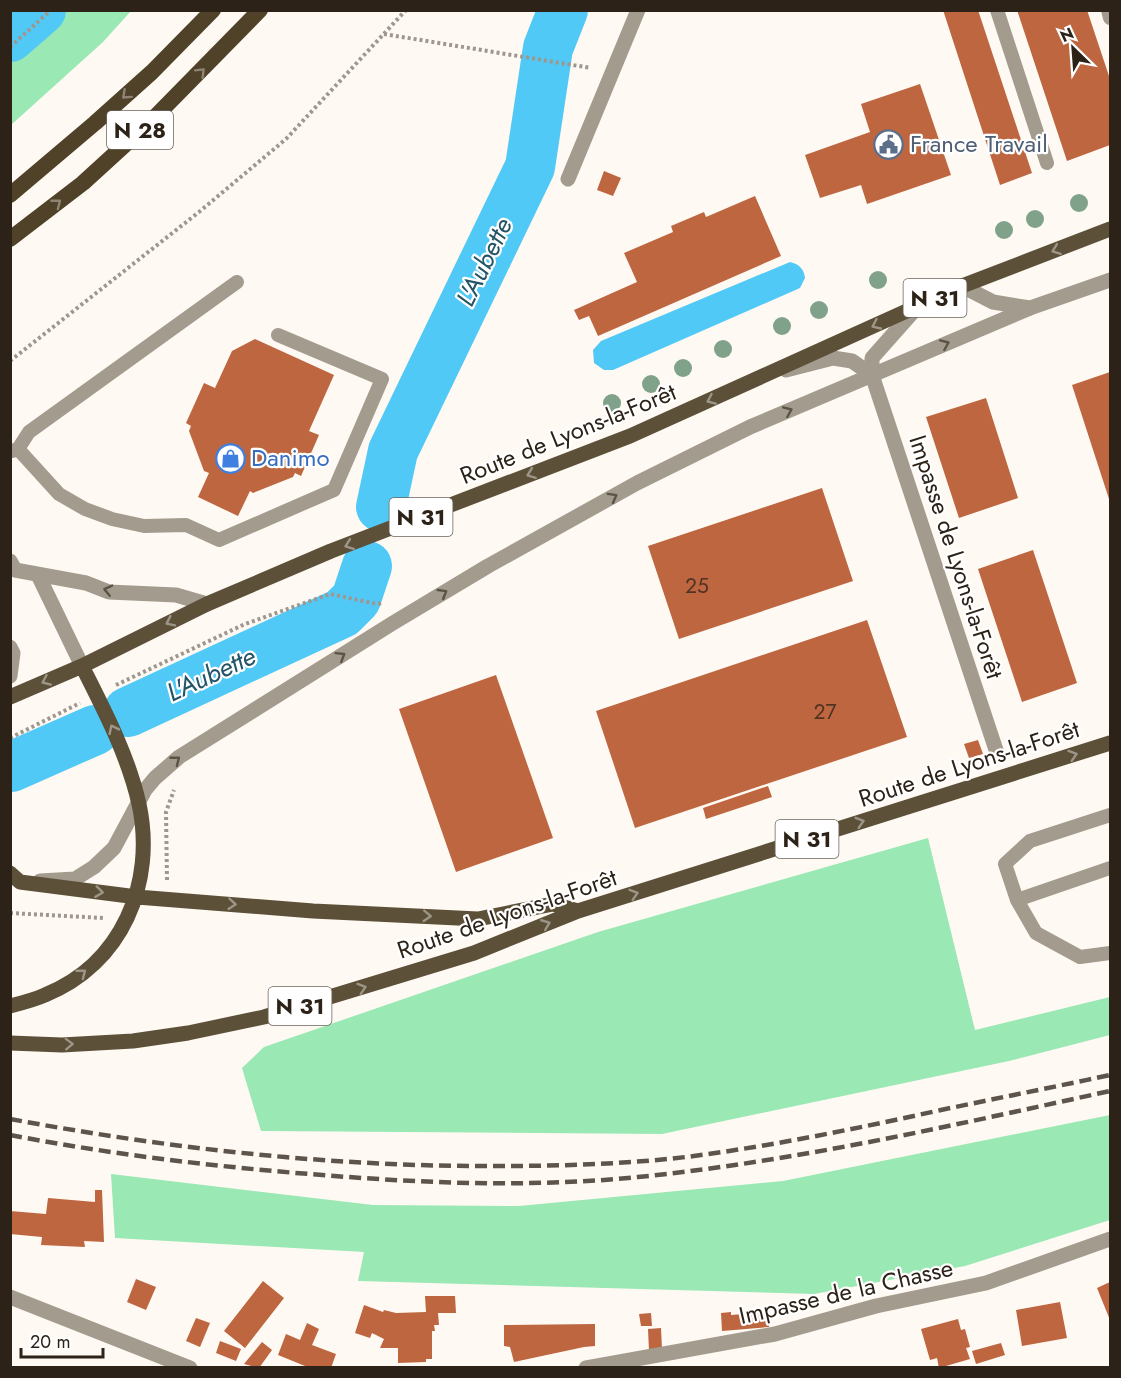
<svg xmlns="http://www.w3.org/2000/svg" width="1121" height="1378" viewBox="0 0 1121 1378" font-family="Jost,sans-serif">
	<rect width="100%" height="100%" fill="#fff9f3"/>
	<path fill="#9ae8b3" d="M11,10H131V11L103,42L11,125Z
		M928,838L975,1030L1110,997V1035L1009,1061L662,1134L261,1131L242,1068L264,1047L598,932Z
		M1110,1115V1220L965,1266L814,1294L358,1281L364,1252L115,1238L111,1174L373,1205L519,1206L783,1181Z"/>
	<path fill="#51c9f6" d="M790,262C799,264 804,269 805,278L800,288L613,370H604L594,363L593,350L601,341Z"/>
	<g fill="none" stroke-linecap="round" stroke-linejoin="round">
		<path stroke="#51c9f6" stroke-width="50" d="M10,37L41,10
			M381,507L393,451L530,167L548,48L563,10
			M128,712L342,613L356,599L367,566
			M11,767L95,730"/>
	</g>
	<path fill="#bd6640" d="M943,10H978L1032,173L1000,185Z
		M1017,10H1087L1110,79V145L1067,161Z
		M920,84L951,175L867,204L861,185L820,198L805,155L870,132L861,104Z
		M604,171L621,178L613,196L597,190Z
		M755,196L781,256L598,336L589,316L579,320L574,310L637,282L624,253L673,232L671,226L704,212L706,217Z
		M255,339L334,375L309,431L319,435L301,476L295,473L293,477L253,493L250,491L238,516L198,497L209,473L204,471L189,431L191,426L186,423L204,383L215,388L232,351Z
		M1110,372V502L1072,385Z
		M986,398L1018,498L959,518L926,417Z
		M822,488L853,581L679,639L648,546Z
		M1033,550L1077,683L1022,702L978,569Z
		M867,620L907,737L635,828L596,711Z
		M496,675L553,838L456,872L399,709Z
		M978,740L983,754L969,758L964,744Z
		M768,786L772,797L706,819L703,808Z
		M95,1190H102L104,1242L84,1241L85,1247L41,1245L42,1237L10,1234V1211L46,1214L48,1198L95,1202Z
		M136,1279L156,1287L146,1310L127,1302Z
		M263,1281L284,1298L245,1348L224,1331Z
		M1110,1282V1320L1097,1288Z
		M425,1296H455L456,1313H438L439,1325H434L435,1331H432V1359H426V1362L398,1363V1348H380L384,1339L372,1333L370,1338L355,1333L364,1305L383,1312L384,1310L396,1313L426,1312Z
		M1060,1302L1067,1338L1022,1346L1016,1310Z
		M731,1312V1315L768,1312L769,1327L722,1331L721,1313Z
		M651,1313L652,1326H641L639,1314Z
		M196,1318L210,1323L200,1347L186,1341Z
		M958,1319L961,1330L965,1329L970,1347L966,1348L970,1359L939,1368L937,1358L930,1360L921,1329Z
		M307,1323L319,1329L312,1345L336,1354L331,1368H310L278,1355L286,1334L300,1340Z
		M595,1324V1346L584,1347L514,1362L510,1347L504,1346V1325Z
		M661,1328L662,1349L649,1351L648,1329Z
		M220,1341L241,1349L236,1361L216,1353Z
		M262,1342L272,1350L259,1368L244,1364Z
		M1001,1343L1005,1355L976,1364L972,1351Z"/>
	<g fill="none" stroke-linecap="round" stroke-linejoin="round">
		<path stroke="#9e968f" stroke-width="4" stroke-dasharray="3 3" stroke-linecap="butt" d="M384,34L591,68
			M10,47L51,10
			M10,361L199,212L286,139L406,10
			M116,685L245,624L330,594L377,604L382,603
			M10,738L80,703
			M167,880L166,812L174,790
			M10,913L103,918"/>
		<path stroke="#a39c8e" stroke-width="14" d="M997,10L1047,163
			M1108,10L1110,18
			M18,449L59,494L85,509L112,519L144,526L186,525L219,540L334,490L382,379L278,335
			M12,451L18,449L29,432L237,282
			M1110,815L1030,841L1005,864L1017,900L1036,933L1080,957L1110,953
			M1017,900L1110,868"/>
		<path stroke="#a39c8e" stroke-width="15" d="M568,179L638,10
			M962,286L993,302L1030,308
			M786,370L833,358L852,361L872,375V358L919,305
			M872,375L997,753
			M10,1297L190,1368
			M586,1368L775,1334L876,1306L986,1283L1110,1239"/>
		<path stroke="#a39c8e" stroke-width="15" d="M10,561L15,570L86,583L109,592L176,595L207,604
			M38,575L82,666
			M10,647L13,653L10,676
			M40,881L75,879L94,867L114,848L145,790L155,778L179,757L393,623L488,566L637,483L750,427L1030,308L1110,280"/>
		<path stroke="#5c5038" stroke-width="15" d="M10,697L82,666L207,604L331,551L630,436L962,286L1110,229
			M10,873L20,882L137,897L313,911L478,919L553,904L578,911
			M10,1006C22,1003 34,1000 45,995C122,964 156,883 139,804C128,755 104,710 82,666
			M10,1043L62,1045L133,1041L188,1033L264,1017L474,953L578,911L1110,743"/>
		<path stroke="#504228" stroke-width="16" d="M10,195L95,123L152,72L213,10
			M10,239L83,183L152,120L260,10"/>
		<path stroke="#5d544b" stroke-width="4.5" stroke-dasharray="12 6" stroke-linecap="butt" d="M10,1119C173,1149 334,1167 499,1166C564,1166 630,1164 694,1156C777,1145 859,1128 941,1110C998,1098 1054,1087 1110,1075
			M10,1135C110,1154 209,1166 309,1174C418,1183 529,1188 638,1177C798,1161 954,1125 1110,1091"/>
	</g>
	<g fill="#80a28a">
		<circle cx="1079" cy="203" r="9"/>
		<circle cx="1035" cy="219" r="9"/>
		<circle cx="1004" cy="230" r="9"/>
		<circle cx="878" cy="280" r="9"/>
		<circle cx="819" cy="310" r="9"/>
		<circle cx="782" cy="326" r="9"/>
		<circle cx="723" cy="349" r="9"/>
		<circle cx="683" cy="368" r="9"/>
		<circle cx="651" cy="384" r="9"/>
		<circle cx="612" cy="403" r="9"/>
	</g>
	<defs><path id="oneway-chevron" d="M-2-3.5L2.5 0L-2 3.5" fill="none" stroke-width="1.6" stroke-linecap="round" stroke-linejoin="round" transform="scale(1.5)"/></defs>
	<g stroke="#8d8473">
		<use href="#oneway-chevron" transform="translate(201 72) rotate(-45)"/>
		<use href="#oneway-chevron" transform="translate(126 95) rotate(138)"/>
		<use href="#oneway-chevron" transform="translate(57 203) rotate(-38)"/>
	</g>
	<g stroke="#9d9688">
		<use href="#oneway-chevron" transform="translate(1056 250) rotate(159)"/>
		<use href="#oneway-chevron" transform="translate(876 325) rotate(155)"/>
		<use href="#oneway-chevron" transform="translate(711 400) rotate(156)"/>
		<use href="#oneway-chevron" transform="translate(531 474) rotate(159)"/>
		<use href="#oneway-chevron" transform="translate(349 545) rotate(159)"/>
		<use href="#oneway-chevron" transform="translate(170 622) rotate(154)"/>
		<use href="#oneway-chevron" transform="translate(46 681) rotate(156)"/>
		<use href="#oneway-chevron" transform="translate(113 729) rotate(-116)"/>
		<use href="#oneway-chevron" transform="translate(1073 755) rotate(-18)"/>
		<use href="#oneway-chevron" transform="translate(860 822) rotate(-17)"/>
		<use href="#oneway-chevron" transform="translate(99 892) rotate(7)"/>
		<use href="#oneway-chevron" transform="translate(634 894) rotate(-17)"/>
		<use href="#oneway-chevron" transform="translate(232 904) rotate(5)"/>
		<use href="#oneway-chevron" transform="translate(427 916) rotate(3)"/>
		<use href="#oneway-chevron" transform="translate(546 924) rotate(-22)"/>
		<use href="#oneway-chevron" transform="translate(82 973) rotate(-38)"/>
		<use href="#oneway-chevron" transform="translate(362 988) rotate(-18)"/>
		<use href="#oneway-chevron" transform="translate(69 1044) rotate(-2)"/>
	</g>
	<g stroke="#5c5347">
		<use href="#oneway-chevron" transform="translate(945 344) rotate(-23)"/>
		<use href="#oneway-chevron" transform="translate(788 411) rotate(-23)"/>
		<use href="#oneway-chevron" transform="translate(613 497) rotate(-29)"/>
		<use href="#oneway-chevron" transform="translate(108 590) rotate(-167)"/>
		<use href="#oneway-chevron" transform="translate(443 593) rotate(-31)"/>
		<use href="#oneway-chevron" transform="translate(341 656) rotate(-32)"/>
		<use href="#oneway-chevron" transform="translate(176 760) rotate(-38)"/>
	</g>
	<defs>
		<symbol id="civic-ring" viewBox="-11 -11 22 22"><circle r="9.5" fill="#fff" stroke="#5c6f8a" stroke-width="1.5"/><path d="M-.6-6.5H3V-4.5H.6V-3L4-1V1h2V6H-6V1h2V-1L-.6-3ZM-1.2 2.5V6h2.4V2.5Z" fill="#5c6f8a"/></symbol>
		<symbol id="shop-ring" viewBox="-11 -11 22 22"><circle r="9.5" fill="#fff" stroke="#3f7fe0" stroke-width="1.5"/><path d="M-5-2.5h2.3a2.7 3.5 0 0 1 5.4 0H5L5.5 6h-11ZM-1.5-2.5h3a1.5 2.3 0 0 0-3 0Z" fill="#3f7fe0"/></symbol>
	</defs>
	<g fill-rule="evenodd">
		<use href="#civic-ring" x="872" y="128" width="33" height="33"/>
		<use href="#shop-ring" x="214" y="442" width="33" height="33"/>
	</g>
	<g text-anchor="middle" stroke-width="4.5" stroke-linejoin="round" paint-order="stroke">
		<g font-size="21" fill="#503322">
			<text x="697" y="593">25</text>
			<text x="825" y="719">27</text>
		</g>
		<g fill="#fff" stroke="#6b645d" stroke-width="1.5">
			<rect x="107" y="111" width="66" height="38" rx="4.5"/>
			<rect x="903.5" y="279" width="63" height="38" rx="4.5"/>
			<rect x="389.5" y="498" width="63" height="38" rx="4.5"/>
			<rect x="775.5" y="820" width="63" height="38" rx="4.5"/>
			<rect x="268.5" y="987" width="63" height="38" rx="4.5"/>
		</g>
		<g font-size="22" font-weight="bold" fill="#2c2218">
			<text x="140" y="138">N 28</text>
			<text x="935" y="306">N 31</text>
			<text x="421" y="525">N 31</text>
			<text x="807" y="847">N 31</text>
			<text x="300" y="1014">N 31</text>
		</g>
		<g font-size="24" fill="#4e5e75" stroke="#fff" text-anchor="start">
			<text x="910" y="152">France Travail</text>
		</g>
		<g font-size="24" fill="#2c2218" stroke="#fff">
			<text transform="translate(568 434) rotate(-22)" y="8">Route de Lyons-la-Forêt</text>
			<text transform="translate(956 557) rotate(72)" y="8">Impasse de Lyons-la-Forêt</text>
			<text transform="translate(969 764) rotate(-18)" y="8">Route de Lyons-la-Forêt</text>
			<text transform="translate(507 914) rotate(-19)" y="8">Route de Lyons-la-Forêt</text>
			<text transform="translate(846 1292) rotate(-13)" y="8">Impasse de la Chasse</text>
		</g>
		<g font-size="24" fill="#366cbe" stroke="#fff" text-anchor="start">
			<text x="251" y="466">Danimo</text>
		</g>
		<g font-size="26" font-style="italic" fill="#235467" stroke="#fff">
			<text transform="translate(484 262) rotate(-64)" y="9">L'Aubette</text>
			<text transform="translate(211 674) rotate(-25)" y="9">L'Aubette</text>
		</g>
	</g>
	<rect width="1121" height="1378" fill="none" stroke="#2c2218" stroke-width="24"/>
	<g transform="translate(1073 48) rotate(335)" stroke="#ffffff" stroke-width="4.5" paint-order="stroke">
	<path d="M0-4.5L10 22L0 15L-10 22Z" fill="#2c2218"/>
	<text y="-9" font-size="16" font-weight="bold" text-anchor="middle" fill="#2c2218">N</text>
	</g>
	<path d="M21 1348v9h82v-9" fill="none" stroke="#2c2218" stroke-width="3"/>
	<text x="30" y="1348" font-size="18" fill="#2c2218" stroke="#ffffff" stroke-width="4.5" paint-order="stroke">20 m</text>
</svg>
